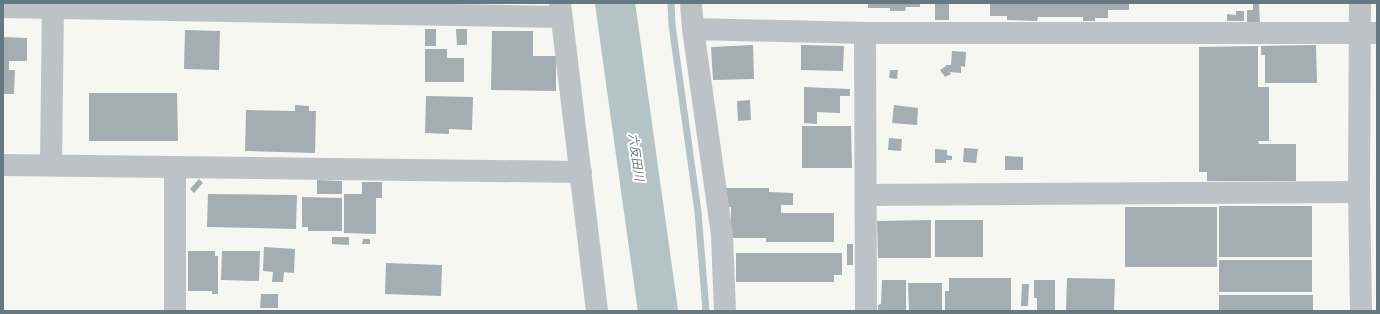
<svg xmlns="http://www.w3.org/2000/svg" width="1380" height="314" viewBox="0 0 1380 314" font-family="'Fira Sans Condensed','Noto Sans JP',sans-serif">
	<rect width="100%" height="100%" fill="#f6f6f3"/>
	<g fill="none" stroke-linecap="round" stroke-linejoin="round">
		<path stroke="#b4c3c5" stroke-width="7" d="M671,3L672,25L698,212L706,311"/>
		<path stroke="#b4c3c5" stroke-width="40" d="M615,3L658,311"/>
	</g>
	<path fill="#a4aeb2" d="M868,3H920V7H906L905,11H890V8H868Z
		M935,3H949V20H935Z
		M990,3H1129V10H1108V18H1095V21H1083V17H1038L1037,21L1007,20V16H990Z
		M1253,4H1259L1260,22H1247V10H1253Z
		M1236,11H1244V21H1227V14L1236,15Z
		M425,29H436V46H425Z
		M456,29H467V45H457Z
		M185,30L220,31L219,70L184,69Z
		M492,31H533V56H556V91L491,90Z
		M3,37L27,38V61H9V70H15L14,94H3Z
		M753,45L754,79L713,80L711,47Z
		M801,45L844,46L843,71L801,70Z
		M1316,45L1317,83H1265V55H1261V46Z
		M1258,46V87H1269V141H1258L1259,144H1296V181H1207V172H1199V47Z
		M425,49H447V58H464V82H425Z
		M952,51L966,52L965,67L961,66V73L950,72L951,74L945,77L940,70L946,66L945,65H951Z
		M890,70H898L897,79L889,78Z
		M804,87L850,89V96H840V113L817,112V124L804,123Z
		M89,93H177L178,141H89Z
		M426,96L473,97L472,130L449,129V134L425,133Z
		M750,100L751,120L738,121L737,101Z
		M295,105L309,106V111H316L315,153L245,151L246,110L295,111Z
		M894,105L918,108L917,125L892,123Z
		M802,126H851L852,168H802Z
		M889,138L902,139L901,151L888,150Z
		M964,148L978,149L976,163L963,162Z
		M935,149L947,150V155L952,156V160H946V163H935Z
		M1005,156L1023,157V170H1005Z
		M199,179L203,183L194,193L190,189Z
		M317,180L342,181V194H317Z
		M362,182H382V198H376V234L344,233V194H362Z
		M726,188H769V192L793,193V205H781V213H834V242H766V238H731V207H725Z
		M208,194L297,195L296,229L207,227Z
		M302,197L342,198V231H308V227H302Z
		M1219,206H1312V257H1219Z
		M1125,207H1217V267H1125Z
		M931,220V258H878L877,221Z
		M935,220H983V257H935Z
		M332,237H349V245L332,244Z
		M363,239H370V244H362Z
		M847,244H853V265H847Z
		M264,247L295,249L294,273L284,272L283,282H272L273,272L263,271Z
		M188,251H215V256H218V294H212V291H188Z
		M222,251H260L259,281L221,280Z
		M736,253H842V275H834V282H736Z
		M1219,260H1312V292H1219Z
		M386,263L442,265L441,296L385,294Z
		M949,278H1011V311H945V291H949Z
		M1067,278L1115,279L1114,311H1066Z
		M882,280H906V311H878V305L881,304Z
		M1034,280H1055V311H1037V298H1034Z
		M908,283H942V310H938V311H909Z
		M1022,284H1029L1028,306H1021Z
		M261,294H278V308H260Z
		M1219,295H1313V311H1219Z"/>
	<g fill="none" stroke-linecap="round" stroke-linejoin="round">
		<path stroke="#bcc2c5" stroke-width="22" d="M560,3L597,311
			M691,3L693,29L722,235L725,311
			M3,7L561,17
			M693,29L865,33H1377
			M865,33L866,311
			M3,165L581,172
			M51,165L53,3
			M175,167V311
			M866,195L1359,192"/>
		<path stroke="#bcc2c5" stroke-width="22" d="M1360,3L1359,192L1361,311"/>
	</g>
	<g text-anchor="middle" stroke-width="4" stroke-linejoin="round" paint-order="stroke">
		<g font-size="12" font-style="italic" fill="#627b7f" stroke="#fff">
			<text transform="translate(636 157) rotate(82)" y="4">六反田川</text>
		</g>
	</g>
	<rect width="1380" height="314" fill="none" stroke="#667983" stroke-width="8"/>
</svg>
